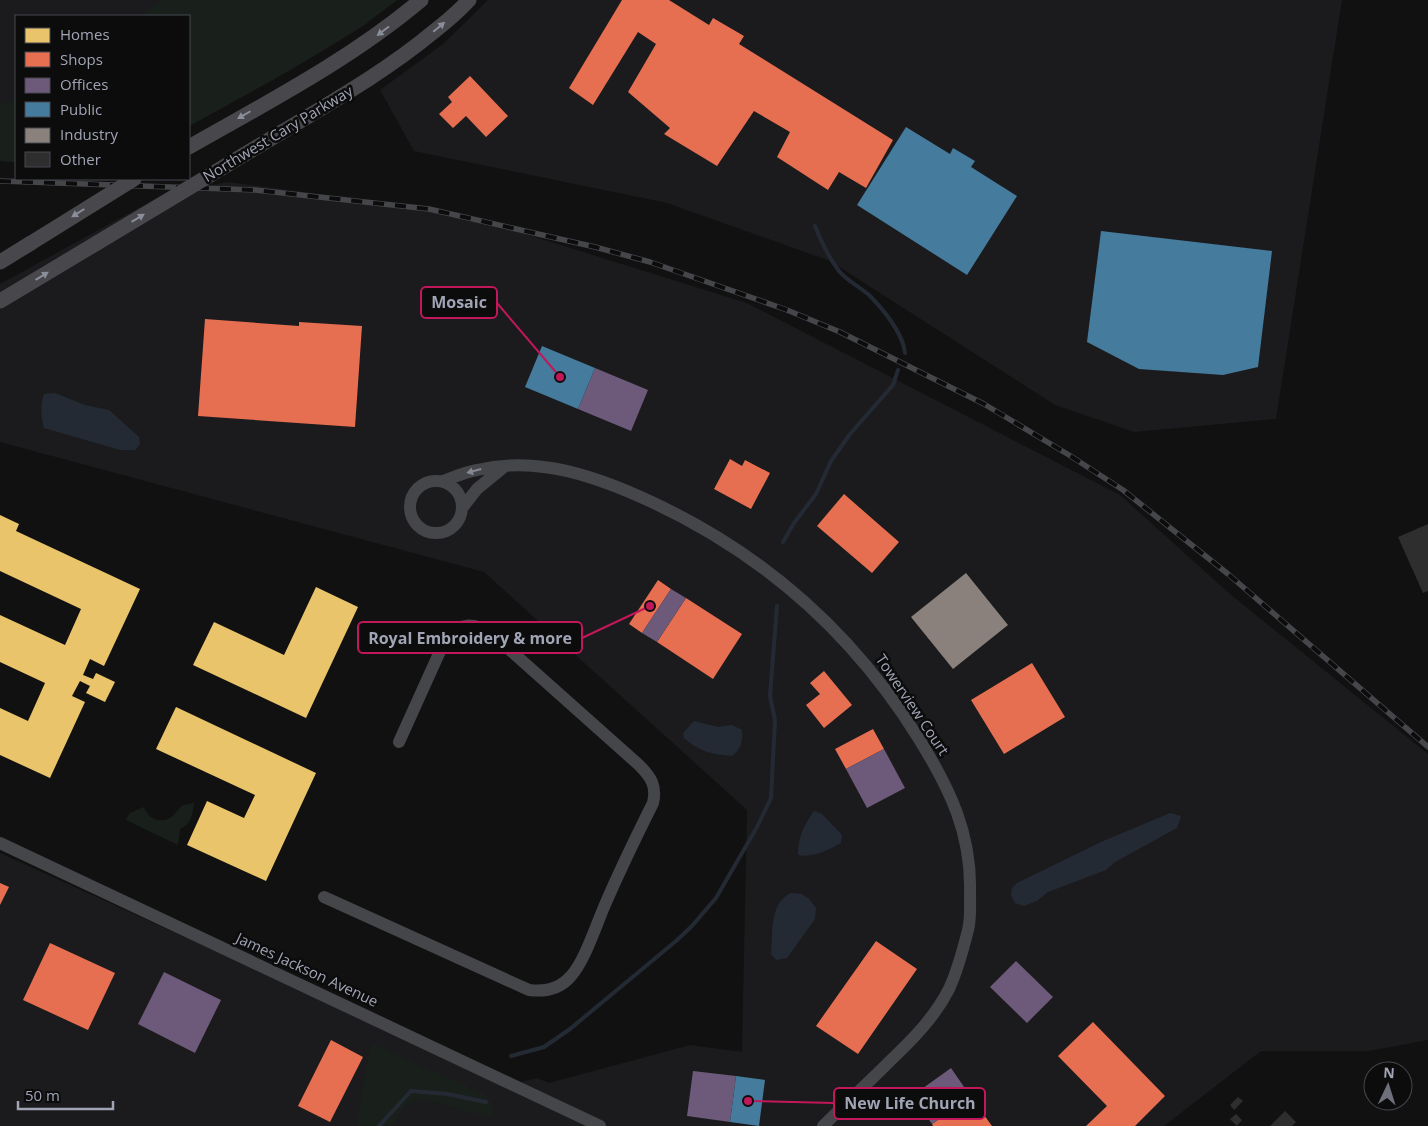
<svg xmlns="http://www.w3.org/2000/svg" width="1428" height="1126" viewBox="0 0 1428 1126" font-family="'Open Sans',sans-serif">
	<rect width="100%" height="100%" fill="#111"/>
	<path fill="#1b1b1d" d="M0,0H397L362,27L296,67L189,126V16H16V162L0,161Z
		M488,0H1342L1276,419L1134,432L1055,405L830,261L667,203L414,151L380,90L443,44Z
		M228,182L455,212L747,303L1120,495L1230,594L1428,754V1040L1369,1051H1261L1164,1126H0V853L510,1085L537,1078L549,1083L690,1045L742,1052L747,810L484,572L0,442V284L164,194Z"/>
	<path fill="#19201b" d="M162,0H397C332,49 260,87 189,126V16H141Z
		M16,99V162L0,161V105Z
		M194,803C192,816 192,823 180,829L178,845L126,820L130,813L144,807C147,818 160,824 170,818C175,815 178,809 182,806C185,804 191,804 194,803Z
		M371,1043L486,1095C490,1102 496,1109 490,1117C467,1114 424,1091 405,1106C400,1110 396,1120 392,1126H357Z"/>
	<path fill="#242a34" d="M55,393L85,405L109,410L139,437L140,444L135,450H120L44,428C41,416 40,406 44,394Z
		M694,721L718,727L732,725L742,730C743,741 741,749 732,756C710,754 701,752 684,738L683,733Z
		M814,811L822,814L842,835L841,843C828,850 813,858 798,855C798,837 804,825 814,811Z
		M1170,813L1181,816L1177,828L1115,862L1106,870L1048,892L1037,901L1024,906L1015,903L1011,895L1012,888L1017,883L1101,842Z
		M791,893L802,894L809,899L816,908L815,919L787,958L776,960L771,954C773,933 769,903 791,893Z"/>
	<path fill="#e9c46a" d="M0,515L19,524L16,531L140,589L104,666L90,659L83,675L93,679L96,673L115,682L105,702L86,693L90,686L80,681L72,696L85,702L50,778L0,755V708L28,721L45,683L0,662V615L65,645L81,609L0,571Z
		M316,587L358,607L306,718L193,665L214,622L284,655Z
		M176,707L316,773L266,881L187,845L207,801L244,818L255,795L156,749Z"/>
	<path fill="#e76f51" d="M622,0H669L709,25L713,18L744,36L739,44L893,140L866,188L839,172L828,190L777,157L790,132L754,111L717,166L664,134L670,128L628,92L656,44L638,32L593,105L569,88Z
		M470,76L508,116L486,137L466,116L453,128L439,114L452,102L448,97Z
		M205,319L299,326V322L362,326L355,427L198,416Z
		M730,459L742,466L745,460L770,473L751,509L714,489Z
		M844,494L899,542L872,573L817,526Z
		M658,580L671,589L642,633L629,624Z
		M686,598L742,634L713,679L657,642Z
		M1032,663L1065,717L1004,754L971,700Z
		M824,671L852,705L824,728L806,705L820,694L810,683Z
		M873,729L884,749L846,769L835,749Z
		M0,883L9,887L0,905Z
		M876,941L917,969L858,1054L816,1026Z
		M50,943L115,973L88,1030L23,1000Z
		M1093,1022L1165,1096L1135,1126H1086L1107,1106L1058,1056Z
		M331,1040L363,1057L330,1122L298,1106Z
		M971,1097L992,1126H933L932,1124Z"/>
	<path fill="#6d597a" d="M595,368L648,390L631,431L578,409Z
		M671,589L686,598L657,642L642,633Z
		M884,749L905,788L867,808L846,769Z
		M1016,961L1053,997L1027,1023L990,987Z
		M164,972L221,1000L195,1053L138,1024Z
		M951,1068L971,1097L932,1124L912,1096Z
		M693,1071L736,1076L730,1122L687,1116Z"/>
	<path fill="#457b9d" d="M906,127L950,154L953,148L975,161L971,167L1017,196L967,275L857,205Z
		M1101,231L1272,251L1258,367L1223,375L1139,369L1087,342Z
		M542,346L595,368L578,409L525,387Z
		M736,1076L765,1080L759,1126L730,1122Z"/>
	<path fill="#8a817c" d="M966,573L1008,625L953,669L911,617Z"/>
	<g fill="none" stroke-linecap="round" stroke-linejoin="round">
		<path stroke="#242a34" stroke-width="4" d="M815,226C821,241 829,258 839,271C847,281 859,286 869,295C883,309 903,333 905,353
			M783,542L794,523L816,494L831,461L850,434L893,385L898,370
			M511,1056L544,1047L570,1029L676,941L691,927L716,898L757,827L771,798L775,720L770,696L777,606
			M379,1126L411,1091L448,1094L486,1102"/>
	</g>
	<path fill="#2e2e2f" d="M1428,524V591L1423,593L1398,537Z
		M1238,1097L1243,1101L1234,1110L1230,1105Z
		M1285,1111L1296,1122L1292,1126H1270Z
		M1236,1114L1242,1120L1237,1126L1230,1119Z"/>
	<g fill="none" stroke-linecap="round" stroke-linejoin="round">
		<path stroke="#45464a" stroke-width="12" d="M410 507a26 26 0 1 1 52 0a26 26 0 1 1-52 0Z
			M443,481C454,477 466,472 477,470C499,465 523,464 544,467C578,471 612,484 643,498C759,550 852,631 919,739C950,789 972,834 970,894C970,906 971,919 968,930C964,946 956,974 949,989C935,1017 912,1040 890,1061C868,1083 845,1104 823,1126
			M463,507L477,489L505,466
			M0,843L600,1126
			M324,897L529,990C545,992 560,989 571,976C584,962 596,926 604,907C619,872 636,837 653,803C657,786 651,777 639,765L492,634C474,622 461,622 446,638L399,742"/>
		<path stroke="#48484c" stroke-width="15" d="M282,132C333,101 386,71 432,33C445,23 458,12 469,0
			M189,147C268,102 351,59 421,0
			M0,262L31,243
			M0,301L97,243"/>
		<defs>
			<path id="rail" d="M0,181L255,190L429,209L595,247L650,262L787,310L840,332L984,404L1069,455L1123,490L1228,574L1428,747"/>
		</defs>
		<use href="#rail" stroke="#45464a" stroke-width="5.5"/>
		<use href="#rail" stroke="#0c0c0d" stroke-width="4" stroke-dasharray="11" stroke-linecap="butt"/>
		<path stroke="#48484c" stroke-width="15" d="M31,243L134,179
			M97,243L282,132"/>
	</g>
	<defs><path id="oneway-solid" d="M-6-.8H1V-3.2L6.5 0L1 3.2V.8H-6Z" transform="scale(1.25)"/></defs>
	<g fill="#8a8d9a">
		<use href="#oneway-solid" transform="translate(439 27) rotate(-40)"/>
		<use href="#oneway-solid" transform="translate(383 31) rotate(143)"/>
		<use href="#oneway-solid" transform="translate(244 115) rotate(150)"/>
		<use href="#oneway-solid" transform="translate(78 213) rotate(148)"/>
		<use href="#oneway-solid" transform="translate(138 218) rotate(-31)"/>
		<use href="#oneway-solid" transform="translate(42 276) rotate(-31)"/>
	</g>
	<use fill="#858894" href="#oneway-solid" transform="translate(474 471) rotate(165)"/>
	<g text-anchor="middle" stroke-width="5" stroke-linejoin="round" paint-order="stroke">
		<g font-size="15" fill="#a0a4b4" stroke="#0c0c0d">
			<text transform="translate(278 134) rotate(-31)" y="5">Northwest Cary Parkway</text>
			<text transform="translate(912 705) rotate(56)" y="5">Towerview Court</text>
			<text transform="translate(307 970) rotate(25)" y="5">James Jackson Avenue</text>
		</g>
	</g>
	<path fill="none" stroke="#c2185b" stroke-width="2" d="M560 377L497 303M650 606L582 638M748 1101L834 1103"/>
	<g fill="#c2185b" stroke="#0c0c0d" stroke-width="2">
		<circle cx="560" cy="377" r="5"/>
		<circle cx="650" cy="606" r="5"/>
		<circle cx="748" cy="1101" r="5"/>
	</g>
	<g fill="#0c0c0d" stroke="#c2185b" stroke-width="2">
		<rect x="421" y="287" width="76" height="31" rx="5"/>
		<rect x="358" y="622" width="224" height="31" rx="5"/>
		<rect x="834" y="1088" width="151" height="31" rx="5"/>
	</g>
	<g font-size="16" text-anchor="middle" font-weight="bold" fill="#a0a4b4">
		<text x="459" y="308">Mosaic</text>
		<text x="470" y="644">Royal Embroidery &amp; more</text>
		<text x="910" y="1109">New Life Church</text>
	</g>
	<rect x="15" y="15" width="175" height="165" fill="#0c0c0d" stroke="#474950"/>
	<rect x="25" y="28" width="25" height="15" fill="#e9c46a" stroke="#474950"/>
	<text x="60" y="40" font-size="15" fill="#a0a4b4">Homes</text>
	<rect x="25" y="52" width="25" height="15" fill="#e76f51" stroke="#474950"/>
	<text x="60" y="65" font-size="15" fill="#a0a4b4">Shops</text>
	<rect x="25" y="78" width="25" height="15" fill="#6d597a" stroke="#474950"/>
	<text x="60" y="90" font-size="15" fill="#a0a4b4">Offices</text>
	<rect x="25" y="102" width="25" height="15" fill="#457b9d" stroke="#474950"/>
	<text x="60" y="115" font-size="15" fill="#a0a4b4">Public</text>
	<rect x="25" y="128" width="25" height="15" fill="#8a817c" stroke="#474950"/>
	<text x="60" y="140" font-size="15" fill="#a0a4b4">Industry</text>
	<rect x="25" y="152" width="25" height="15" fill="#2e2e2f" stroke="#474950"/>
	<text x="60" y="165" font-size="15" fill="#a0a4b4">Other</text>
	<g transform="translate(1388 1086) rotate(4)"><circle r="24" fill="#0c0c0d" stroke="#474950"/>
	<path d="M0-4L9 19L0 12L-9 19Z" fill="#6e717b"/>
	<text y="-8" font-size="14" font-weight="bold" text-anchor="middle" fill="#a0a4b4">N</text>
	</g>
	<path d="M18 1101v8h95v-8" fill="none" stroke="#a0a4b4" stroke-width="2.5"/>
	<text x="25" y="1101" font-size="15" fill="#a0a4b4" stroke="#0c0c0d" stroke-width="4" paint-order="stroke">50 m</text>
</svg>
